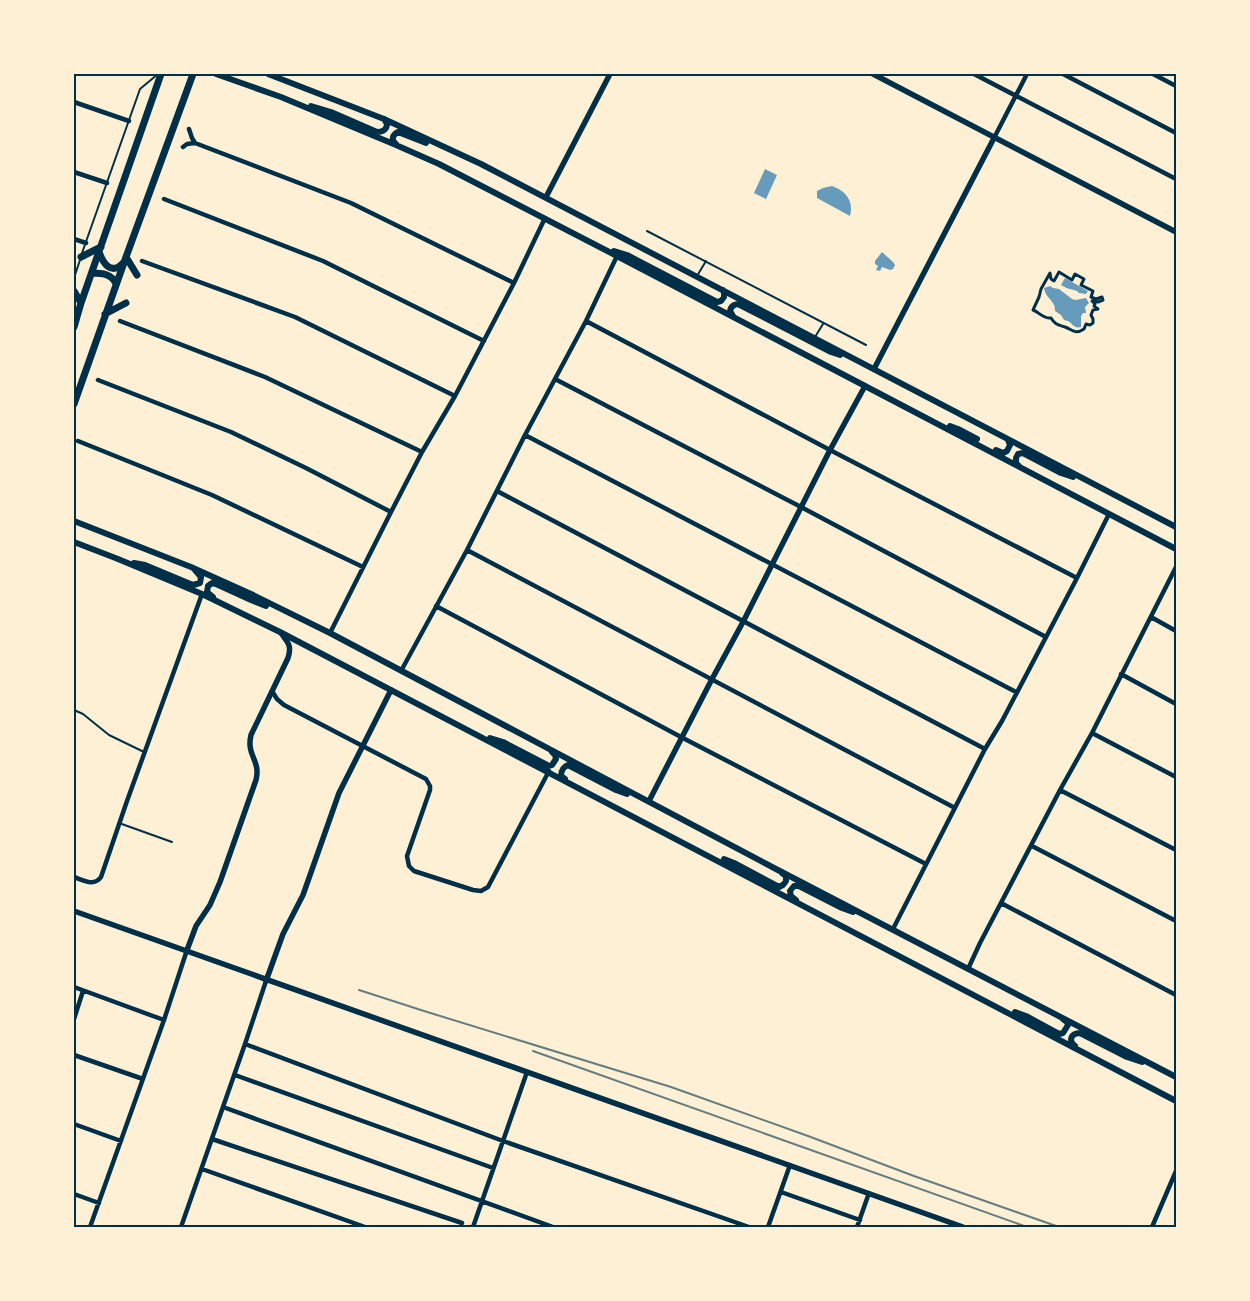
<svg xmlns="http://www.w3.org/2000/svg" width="1250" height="1301" viewBox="0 0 1250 1301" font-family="'Archivo Narrow',sans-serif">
	<rect width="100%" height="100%" fill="#fdf0d5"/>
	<path fill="#669bbc" d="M765,169L777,175L766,199L754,193Z
		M832,186C846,191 854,201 850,216L817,198V191L823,188Z
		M882,252L893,262L895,265L893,269L890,270L882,267L880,271L876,270L878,266L875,264V261Z
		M1065,278L1088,291L1086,294L1079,293L1077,291C1071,289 1067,289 1061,285Z
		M1050,286L1053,288L1059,289L1072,299L1076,300L1086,298L1089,303L1085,307L1086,313H1083L1081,316V327C1074,329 1073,324 1068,321L1064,320L1061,315L1055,311C1056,301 1045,298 1044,288Z"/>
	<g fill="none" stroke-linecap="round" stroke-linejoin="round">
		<path stroke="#003049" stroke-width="2" d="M647,231L866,345
			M82,253L140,89L158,74
			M697,276L706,261
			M74,278L80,260
			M815,337L823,324
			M74,710L83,714L109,735L144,752
			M119,823L172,842"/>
		<path stroke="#003049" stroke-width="3" d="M1059,272L1072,280L1075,274L1084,279L1081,285L1093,291L1091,297L1096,299L1102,297L1103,300L1098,302L1092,301L1095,304L1094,306L1098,309L1093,310L1091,315L1093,319V323L1090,325L1086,324L1084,329C1075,335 1073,330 1065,327C1059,325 1055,325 1051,318C1043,319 1039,312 1033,310L1039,297L1041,289L1050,273L1051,279L1054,281Z"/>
		<path stroke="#003049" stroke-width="4.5" d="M974,74L1176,179
			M1063,74L1176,133
			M1153,74L1176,86
			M74,102L129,121
			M189,129L192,138L195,143L351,203L514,283
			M994,138L1027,74
			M183,147L187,144L195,143
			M74,172L107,183
			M164,199L323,261L484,341
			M74,239L86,243
			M142,261L295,317L455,396
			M120,321L265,377L422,452
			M586,321L830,450L1077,578
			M555,379L801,507L1046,637
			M98,380L231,432L306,468L391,512
			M525,435L1016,692
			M78,441L212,495L363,567
			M497,491L985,749
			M467,550L955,808
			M436,606L681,737L926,864
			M1151,617L1176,631
			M330,633L391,512L422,452L455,396L514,283L545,218
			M401,671L467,550L525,435L586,321L617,256
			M1121,674L1176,704
			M272,691L277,699L284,705L426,779L430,786V790L407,856L409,866L414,871L473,890L481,891L488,887L549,771
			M1092,733L1176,777
			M1060,790L1176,850
			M1032,846L1176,921
			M74,877C83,880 94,887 101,877L127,801L202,594
			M1001,903L1176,995
			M893,929L985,749L1002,721L1077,578L1109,514
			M968,969L980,943L1060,790L1092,733L1176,567
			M74,987L164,1020
			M74,1019L83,991
			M245,1044L503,1141L749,1227
			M74,1055L143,1079
			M235,1075L493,1168
			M223,1107L553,1227
			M74,1124L121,1141
			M212,1139L462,1223
			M202,1169L365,1227
			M781,1192L860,1220
			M74,1194L99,1203
			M90,1227L164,1020L187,950
			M181,1227L245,1044L266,981
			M473,1227L527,1072
			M768,1227L790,1165
			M857,1227L869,1193
			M1152,1227L1176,1171"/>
		<path stroke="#003049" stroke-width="5.5" d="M873,74L1176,232
			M546,197L610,74
			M874,369L994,138
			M649,801L712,679L743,622L830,450L865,386
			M74,911L963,1227
			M187,950L196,926L210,905L220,882L256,780C261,760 246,756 251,735L288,658C292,645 288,643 281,633
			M266,981L283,934L303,895L339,793L391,690"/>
		<path stroke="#003049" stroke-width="6" d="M216,74L281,97L396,145L439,164L617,256L1176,549
			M268,74L384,119L481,164L1176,527
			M311,106L331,112L377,132C383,132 387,129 387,124L384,119
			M396,144C391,140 392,135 398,132L426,143
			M614,251L627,255L717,302L721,301L724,297V293L723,290
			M733,316L730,311C731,306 735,303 740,305L831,352L840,355
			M950,426L958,429L977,439
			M996,450L1003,453L1007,451L1010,445L1008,440
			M1019,466L1016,463V458L1018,454L1023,453L1061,473L1073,477
			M74,521L191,567L251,594L330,633L776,869L1176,1077
			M74,542L118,559L202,594L280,632L1176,1101
			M134,563L145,565L193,585L200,583L201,577L195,570
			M213,597L207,592L208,586L212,583L216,584L251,600L266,606
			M490,738L503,742L549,766L552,765L556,759L555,755L552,752
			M565,779L561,776C561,770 563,767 568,765L616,790L627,794
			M724,859L734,863L779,887L783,885L786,881V876L782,873
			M796,900L791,896L790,891L794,886H799L842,908L853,912
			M1015,1012L1026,1016L1059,1034L1063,1033L1068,1025L1067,1022L1063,1019
			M1075,1046C1068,1041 1071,1033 1080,1033L1127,1057L1142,1062"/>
		<path stroke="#003049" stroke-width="7" d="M99,252C103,263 111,276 123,263
			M81,257L101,247
			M126,257L137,275
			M92,273C102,273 112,274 116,284
			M74,291L81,303
			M105,314L126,303
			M74,327L81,303L161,74
			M74,404L126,257L193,74"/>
		<path stroke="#657d81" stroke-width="2" d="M359,990L424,1011L671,1087L808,1136L914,1176L1059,1227
			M533,1051L1027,1227"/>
	</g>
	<rect width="1250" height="1301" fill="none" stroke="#fdf0d5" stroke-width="150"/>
	<rect x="75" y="75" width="1100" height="1151" fill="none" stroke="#003049" stroke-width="2"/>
</svg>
